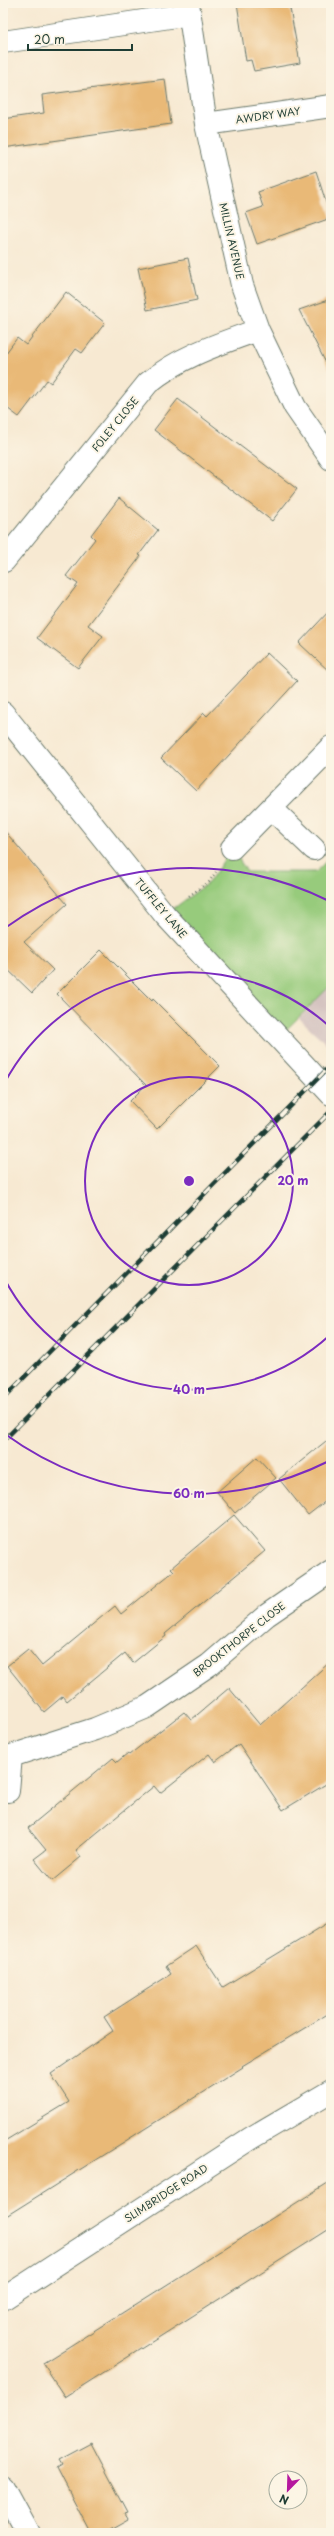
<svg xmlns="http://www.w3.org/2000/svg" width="334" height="2536" viewBox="0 0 334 2536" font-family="'Playpen Sans',sans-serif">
	<rect width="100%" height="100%" fill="#fcf5e5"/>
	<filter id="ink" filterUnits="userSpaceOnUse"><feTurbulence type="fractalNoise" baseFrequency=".025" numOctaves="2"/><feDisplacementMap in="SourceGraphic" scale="8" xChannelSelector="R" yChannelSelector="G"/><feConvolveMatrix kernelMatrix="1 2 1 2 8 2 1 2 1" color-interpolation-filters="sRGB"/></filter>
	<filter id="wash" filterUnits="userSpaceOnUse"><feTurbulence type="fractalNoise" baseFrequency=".012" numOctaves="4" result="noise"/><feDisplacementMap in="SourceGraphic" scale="16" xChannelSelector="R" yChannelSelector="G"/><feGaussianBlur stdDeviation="0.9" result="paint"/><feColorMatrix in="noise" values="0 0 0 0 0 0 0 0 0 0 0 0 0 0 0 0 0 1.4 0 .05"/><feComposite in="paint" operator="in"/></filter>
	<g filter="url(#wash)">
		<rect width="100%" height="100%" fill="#f7e9d2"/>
		<path fill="#d1bfbd" d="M331,985V1048L299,1018Z"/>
		<path fill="#97cb7b" stroke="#5b8458" d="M232,848L247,872H316L331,856V985L277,1039L165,915L209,882Z"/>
		<g id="blocks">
			<path fill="#e9b977" d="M237,3H289L300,63L254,71L251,60L246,61Z
				M165,79L171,124L3,148V119L44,113L42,95Z
				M316,171L331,218L257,244L246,213L263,207L258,192Z
				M188,258L197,300L147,310L138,268Z
				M66,292L105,323L82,353L76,349L51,383L47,380L19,417L3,405V357L17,338L26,345Z
				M331,299V373L299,310Z
				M178,399L297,489L272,521L154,430Z
				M119,498L158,530L139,555L141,556L88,625L103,636L78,668L37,638L78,584L66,576L95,539L91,535Z
				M331,609V673L299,643Z
				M267,653L297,681L196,791L161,758L204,713L207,716Z
				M3,829L67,904L24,942L53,970L32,993L3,965Z
				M101,950L152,1001L153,999L220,1066L157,1129L130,1101L146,1085L57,994Z
				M331,1437V1497L308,1515L279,1479Z
				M257,1457L276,1478L235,1513L217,1492Z
				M234,1515L265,1551L165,1634L166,1636L133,1663L125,1653L67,1701L63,1696L44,1712L7,1666L28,1649L42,1666L115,1606L121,1614L174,1571L171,1568Z
				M331,1661V1781L283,1810L239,1744L215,1762L209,1754L160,1793L154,1786L76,1850L81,1857L52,1881L34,1859L46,1850L28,1828L113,1758L117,1762L128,1753L129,1755L184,1712L191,1720L229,1688L260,1725Z
				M331,1921V2012L242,2066L243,2067L3,2218V2142L69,2102L51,2074L113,2031L104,2017L171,1974L166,1966L196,1946L223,1987Z
				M331,2181V2228L65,2397L43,2363Z
				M91,2443L128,2513L125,2514L128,2519L103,2533H91L57,2468L62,2465L59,2460Z"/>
		</g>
	</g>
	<g filter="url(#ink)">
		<use href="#blocks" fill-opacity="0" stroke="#6b796b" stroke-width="1"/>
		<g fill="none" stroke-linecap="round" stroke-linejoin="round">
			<defs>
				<path id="minor" d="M188,3L206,124L242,285L258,330L295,407L331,459
					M3,42L190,14
					M206,124L331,106
					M4,561L148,383C181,356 219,344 258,330
					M3,713L165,915L331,1094
					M271,808L314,849
					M232,848L331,747
					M8,1791L11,1756L95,1729L147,1707L209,1665L267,1615L331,1571
					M3,2299L251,2138L331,2091
					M3,2487L28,2533"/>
			</defs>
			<use href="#minor" stroke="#6b796b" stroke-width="24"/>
			<path stroke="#6b796b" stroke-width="2.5" stroke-dasharray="1 3" stroke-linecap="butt" d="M189,896L209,882L216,872"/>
			<use href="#minor" stroke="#fff" stroke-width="22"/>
			<defs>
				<path id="rail" d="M3,1399L331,1065
					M3,1441L331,1111"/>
			</defs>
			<use href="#rail" stroke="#1f3d34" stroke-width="4.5"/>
			<use href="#rail" stroke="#fcf5e5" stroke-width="3" stroke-dasharray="9" stroke-linecap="butt"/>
		</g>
	</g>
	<g fill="none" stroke="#7b2cbf" stroke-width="2">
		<circle cx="189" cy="1181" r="104"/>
		<path d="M330 1335A209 209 0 0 1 4 1278M4 1084A209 209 0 0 1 330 1027"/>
		<path d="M329 1461A313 313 0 0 1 5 1434M5 928A313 313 0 0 1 329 901"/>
	</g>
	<g text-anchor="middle" stroke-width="4" stroke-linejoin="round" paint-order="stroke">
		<g font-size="10" fill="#1f3d34" stroke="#fcf5e5">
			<text transform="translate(268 115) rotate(-8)" y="4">AWDRY WAY</text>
			<text transform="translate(232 241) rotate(77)" y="4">MILLIN AVENUE</text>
			<text transform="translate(115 424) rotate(-51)" y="4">FOLEY CLOSE</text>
			<text transform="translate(161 908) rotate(50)" y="4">TUFFLEY LANE</text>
			<text transform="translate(239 1639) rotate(-38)" y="4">BROOKTHORPE CLOSE</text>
			<text transform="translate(166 2193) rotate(-33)" y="4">SLIMBRIDGE ROAD</text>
		</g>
	</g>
	<circle cx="189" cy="1181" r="6" fill="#7b2cbf" stroke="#fcf5e5" stroke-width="2"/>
	<g font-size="12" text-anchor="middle" font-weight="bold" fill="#7b2cbf" stroke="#fcf5e5" stroke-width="4" stroke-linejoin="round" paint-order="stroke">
		<text x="293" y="1185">20 m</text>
		<text x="189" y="1394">40 m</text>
		<text x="189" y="1498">60 m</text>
	</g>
	<rect width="334" height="2536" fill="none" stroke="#fcf5e5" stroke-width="16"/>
	<g transform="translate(288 2490) rotate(203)"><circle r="19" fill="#fcf5e5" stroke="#a4ab9e"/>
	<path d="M0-3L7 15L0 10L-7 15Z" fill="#b5179e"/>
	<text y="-6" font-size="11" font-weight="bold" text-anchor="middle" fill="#1f3d34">N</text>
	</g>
	<path d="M28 44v6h104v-6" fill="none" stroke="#1f3d34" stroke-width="2"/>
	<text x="34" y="44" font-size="12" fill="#1f3d34" stroke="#fcf5e5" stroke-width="3" paint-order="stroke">20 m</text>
</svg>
